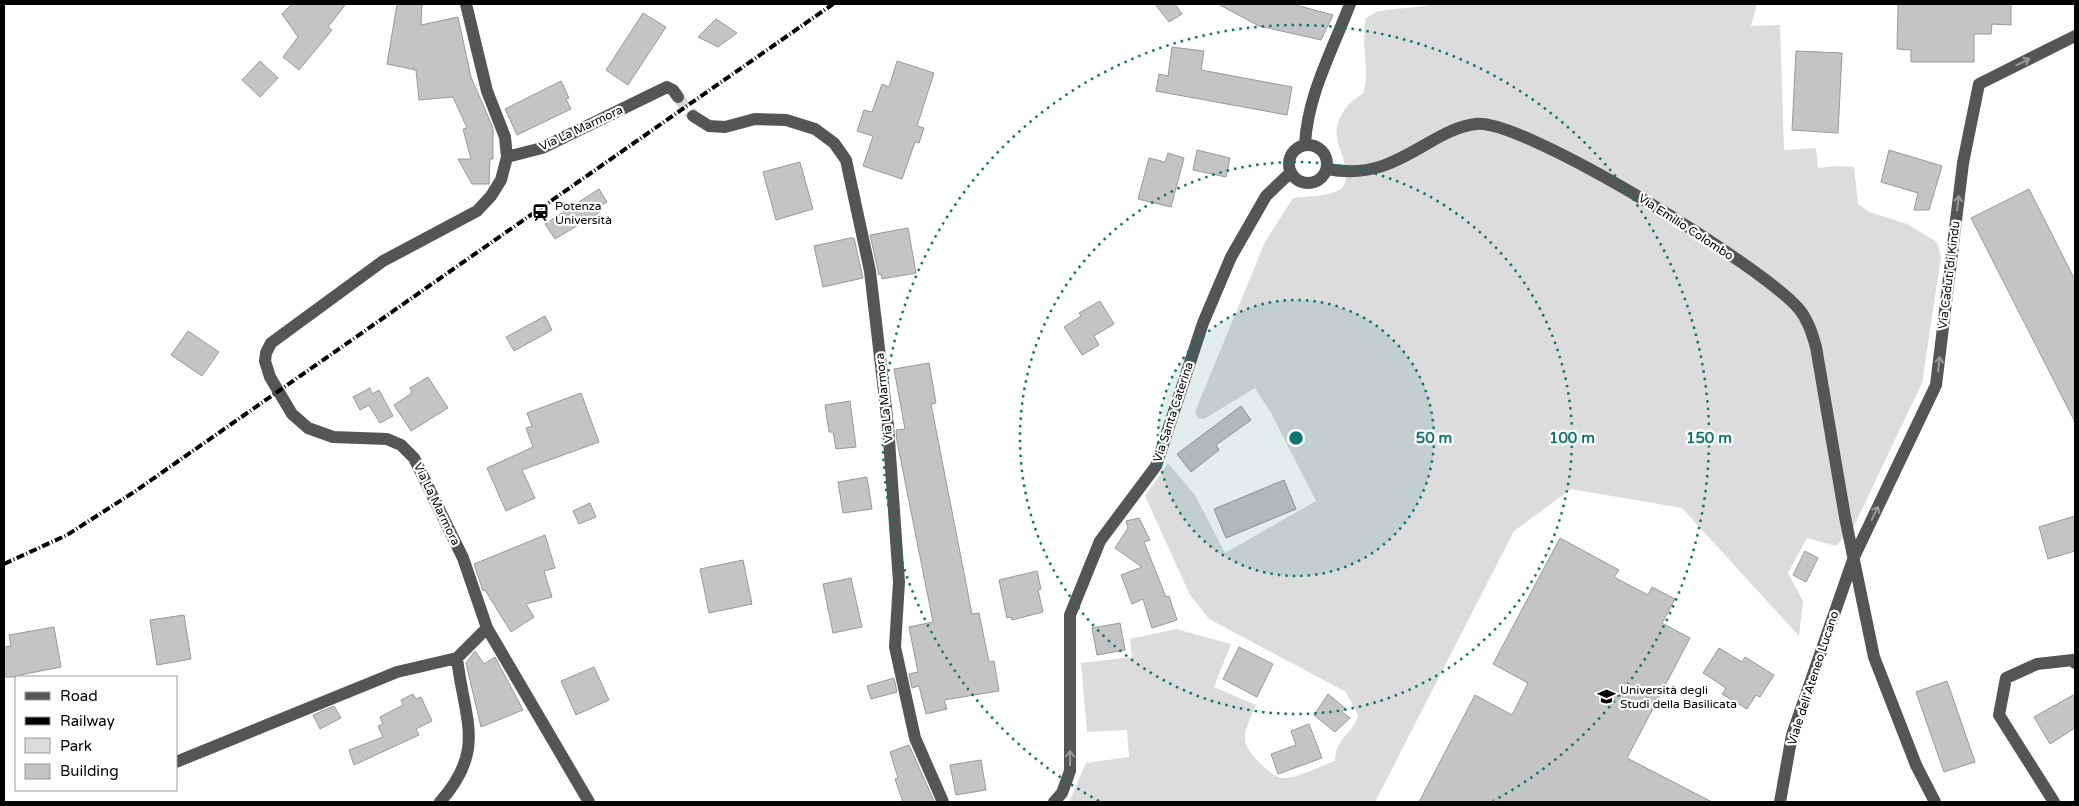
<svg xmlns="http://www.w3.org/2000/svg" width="2079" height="806" viewBox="0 0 2079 806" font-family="'Varela Round',sans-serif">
	<rect width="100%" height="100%" fill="#fff"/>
	<path fill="#dcdcdc" d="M1442,4H1757L1751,26L1780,25L1784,150L1816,148L1818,168L1836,166L1854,167L1858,204L1869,212L1907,224L1937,242L1941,257L1922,383L1854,526L1836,546L1807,538L1788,573L1803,601L1799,636L1682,508L1571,489L1514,531L1375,802H1069L1086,763L1129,757L1127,730L1087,732L1081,663L1132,657L1130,639L1176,629L1231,644L1214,687L1256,705C1243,736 1237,741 1263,766C1270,772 1277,779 1287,778C1302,776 1320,766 1335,761C1336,736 1353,735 1358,715L1346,692L1209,619L1190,595L1145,496L1168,463L1195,495L1225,553L1316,501L1271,413L1255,388L1204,419L1198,418L1195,412L1265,242L1293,198C1306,196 1322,197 1335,192C1358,183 1339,153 1337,137C1334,120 1348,101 1363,94C1371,69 1360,43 1366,18L1378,11Z"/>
	<path fill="#c4c4c4" stroke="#999" d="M292,4H346L328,27L332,30L299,70L283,57L298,37L282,14Z
		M397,4H422L421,25L458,17L471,77L493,128V159H490L489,184H472L458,159H471L463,129L467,128L453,97L419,100L416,70L387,64Z
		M1155,4H1175L1182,14L1169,22Z
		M1218,4H1292L1333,15L1321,40L1259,26Z
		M1898,4H2011V25L1992,24L1991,34H1974V62H1911V50L1897,49Z
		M643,13L666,27L628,85L606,70Z
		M716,19L737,33L718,47L698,37Z
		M1172,47L1204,51L1201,70L1292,87L1287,115L1156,91L1159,74L1168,76Z
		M1796,51L1842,53L1838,133L1792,130Z
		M260,61L278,78L260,97L242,80Z
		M897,61L934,73L917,126L924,128L919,143L915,142L902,179L863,166L873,136L857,131L864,110L872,112L882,84L889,87Z
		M561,81L569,98L566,99L571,109L517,135L505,109Z
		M1197,150L1230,158L1226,177L1193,170Z
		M1889,150L1942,166L1929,210H1914L1918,193L1881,182Z
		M1168,153L1184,158L1171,207L1138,199L1149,158L1165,162Z
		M800,162L813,209L776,220L763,172Z
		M599,189L607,202L598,208L600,212L555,239L545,224Z
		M2029,189L2075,280V422L1971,218Z
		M908,228L916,273L882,279L881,274L879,275L870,235Z
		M850,238H854L863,278L823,287L814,246Z
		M1100,301L1114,324L1094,336L1099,345L1082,355L1064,327L1081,316L1079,313Z
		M545,316L552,330L514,351L506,337Z
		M188,331L219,352L202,376L171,355Z
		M929,363L936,403L931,404L972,614L979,613L989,662L994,661L999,691L944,700L947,709L926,714L919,686L912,688L909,674L918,672L909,627L933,622L897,441L896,430L905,429L894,369Z
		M428,377L448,408L411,431L394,405L412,393L410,388Z
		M370,388L372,394L379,390L393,416L380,423L369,405L360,410L353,397Z
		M581,393L599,442L522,470L535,498L506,511L487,468L533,447L526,428L532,426L527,413Z
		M850,401L856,447L836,449L833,432H829L825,405Z
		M1241,406L1251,420L1216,445L1219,450L1191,472L1177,454Z
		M867,477L872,509L843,513L838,482Z
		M1284,480L1296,509L1226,538L1214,509Z
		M590,503L596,517L579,524L573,511Z
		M2075,516V551L2048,559L2039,527Z
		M1139,518L1150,540L1144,542L1166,597L1169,596L1177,620L1152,628L1143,599L1132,604L1121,575L1142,567L1115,548L1128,528L1126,521Z
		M545,535L555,568L544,571L552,597L526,604L534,617L511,632L485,590L483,591L474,564Z
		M1560,538L1619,570L1614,577L1648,595L1652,587L1675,599L1662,623L1690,638L1627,758L1712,802H1419L1475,695L1512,715L1528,683L1493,664Z
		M1805,551L1818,558L1806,582L1793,575Z
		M743,560L752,604L709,613L700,569Z
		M1037,571L1041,589L1038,590L1043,612L1012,620L1011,617L1007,618L999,580Z
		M851,578L862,627L833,633L823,584Z
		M184,615L191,659L157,665L150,620Z
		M1120,623L1125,650L1097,655L1092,628Z
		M54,627L61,667L20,675V677H4V647L11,646L9,635Z
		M1239,647L1273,664L1257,697L1223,679Z
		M1719,648L1742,662L1745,657L1774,675L1760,697L1756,695L1747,709L1722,694L1726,688L1703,673Z
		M475,651L484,664L495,657L523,710L481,727L466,663Z
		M594,667L609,700L576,715L561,681Z
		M894,678L897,692L871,699L867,686Z
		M1947,681L1975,762L1944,772L1916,692Z
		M413,694L416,699L421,697L432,721L416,729L419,735L354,765L349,750L383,737L378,726L383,724L380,717L403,705L401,700Z
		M1328,694L1345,708L1342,712L1350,718L1335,732L1314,715Z
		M2075,694V728L2050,744L2034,717Z
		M334,706L341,718L320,729L313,715Z
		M1309,724L1322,758L1278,774L1271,754L1296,745L1291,731Z
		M909,745L934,801V802H903L895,779L898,778L890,752Z
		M981,760L986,790L956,795L950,765Z"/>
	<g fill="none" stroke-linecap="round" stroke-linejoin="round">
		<path stroke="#d9d9d9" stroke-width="12" stroke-dasharray="12 6" stroke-linecap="butt" d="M678,97L693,116"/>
		<path stroke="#555" stroke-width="12" d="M466,4L487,91L505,137L507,157L501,180L491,196L477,211L383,261L271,343L266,353L265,361L270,377L292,414L308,428L333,437L387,439L401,445L414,458L463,558L487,628L589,802
			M693,116L709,126L725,127L755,119L786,120L815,129L834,143L846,160L870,271L888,426L899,582L895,647L915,738L943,802
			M1289 164a19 19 0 1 1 38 0a19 19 0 1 1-38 0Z
			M1305,145C1307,96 1333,49 1350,4
			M507,157L542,148L667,87L673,90L678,97
			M1327,169C1370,177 1394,163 1430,142C1444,134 1459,126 1476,124C1523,118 1765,268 1799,309C1808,320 1812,333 1816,347L1845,517L1874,657L1916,765L1935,802
			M176,762L397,672L457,658L487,628
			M440,802C487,749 464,720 457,658
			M1054,802L1062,793L1070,771V615L1100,541L1156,466L1203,323L1231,257L1266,196L1291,172
			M1780,802L1792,735L1854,557L1936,385L1963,163L1979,84L2075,36
			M2054,802L1999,715L2006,678L2037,664L2073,660L2075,663"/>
		<path stroke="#000" stroke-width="4" stroke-dasharray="8 2.5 1 2.5" stroke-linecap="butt" d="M4,564L67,535L134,492L833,4"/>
	</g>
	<defs><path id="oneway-shaft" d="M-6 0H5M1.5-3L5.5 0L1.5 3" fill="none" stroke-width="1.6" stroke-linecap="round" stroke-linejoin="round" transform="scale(1.25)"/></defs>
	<g stroke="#999">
		<use href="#oneway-shaft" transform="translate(2023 62) rotate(-26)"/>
		<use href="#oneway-shaft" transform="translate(1958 203) rotate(-83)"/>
		<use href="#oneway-shaft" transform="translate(1939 364) rotate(-83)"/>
		<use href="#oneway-shaft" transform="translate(1875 513) rotate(-64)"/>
		<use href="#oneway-shaft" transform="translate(1070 758) rotate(-90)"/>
	</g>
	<circle cx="1296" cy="438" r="138" fill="#0f766e" fill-opacity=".12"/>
	<g fill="none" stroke="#0f766e" stroke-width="2.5" stroke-dasharray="2.5 5">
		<circle cx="1296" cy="438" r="138"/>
		<circle cx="1296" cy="438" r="276"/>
		<path d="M1099 801A413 413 0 1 1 1493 801"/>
	</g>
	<defs>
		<symbol id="station-bare" viewBox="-9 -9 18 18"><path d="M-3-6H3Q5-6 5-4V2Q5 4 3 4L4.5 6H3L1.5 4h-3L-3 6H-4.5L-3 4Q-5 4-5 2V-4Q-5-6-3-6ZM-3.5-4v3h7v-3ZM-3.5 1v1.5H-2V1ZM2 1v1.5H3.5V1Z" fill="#000" stroke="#fff" stroke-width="2.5" paint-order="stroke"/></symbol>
		<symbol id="university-bare" viewBox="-9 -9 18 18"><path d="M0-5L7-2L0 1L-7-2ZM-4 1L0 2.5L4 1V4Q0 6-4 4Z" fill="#000" stroke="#fff" stroke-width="2.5" paint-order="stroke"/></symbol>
	</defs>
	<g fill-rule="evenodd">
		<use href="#station-bare" x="528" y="200" width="25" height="25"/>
		<use href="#university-bare" x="1594" y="684" width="25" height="25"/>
	</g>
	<g text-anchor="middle" stroke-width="4.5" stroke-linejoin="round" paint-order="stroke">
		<g font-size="12" fill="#000" stroke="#fff">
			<text transform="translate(581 128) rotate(-25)" y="4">Via La Marmora</text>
			<text transform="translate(1686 227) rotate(33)" y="4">Via Emilio Colombo</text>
			<text transform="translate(1949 275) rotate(-83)" y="4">Via Caduti di Kindu</text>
			<text transform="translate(884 398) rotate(-96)" y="4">Via La Marmora</text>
			<text transform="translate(1173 412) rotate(-72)" y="4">Via Santa Caterina</text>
			<text transform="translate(437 504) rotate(64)" y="4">Via La Marmora</text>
			<text transform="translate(1813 678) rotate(-72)" y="4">Viale dell'Ateneo Lucano</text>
		</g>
		<g font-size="12" fill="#000" stroke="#fff" text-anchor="start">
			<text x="555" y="210">Potenza<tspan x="555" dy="14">Università</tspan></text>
			<text x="1620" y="694">Università degli<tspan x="1620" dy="14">Studi della Basilicata</tspan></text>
		</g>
	</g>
	<circle cx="1296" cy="438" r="8" fill="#0f766e" stroke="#fff" stroke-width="2.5"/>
	<g font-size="15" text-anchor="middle" font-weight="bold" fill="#0f766e" stroke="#fff" stroke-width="4.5" stroke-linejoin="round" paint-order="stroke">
		<text x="1434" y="443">50 m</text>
		<text x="1572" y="443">100 m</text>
		<text x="1709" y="443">150 m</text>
	</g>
	<rect width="2079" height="806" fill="none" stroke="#000000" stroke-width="10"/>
	<rect x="15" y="676" width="162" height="115" fill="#ffffff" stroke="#999999"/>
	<rect x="25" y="692" width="25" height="8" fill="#555555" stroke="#999999"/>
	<text x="60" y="701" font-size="15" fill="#000000">Road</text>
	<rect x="25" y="717" width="25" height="8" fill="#000000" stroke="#999999"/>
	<text x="60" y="726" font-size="15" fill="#000000">Railway</text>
	<rect x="25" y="738" width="25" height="15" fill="#dcdcdc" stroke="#999999"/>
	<text x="60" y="751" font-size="15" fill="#000000">Park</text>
	<rect x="25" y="764" width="25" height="15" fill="#c4c4c4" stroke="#999999"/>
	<text x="60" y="776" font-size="15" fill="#000000">Building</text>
</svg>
